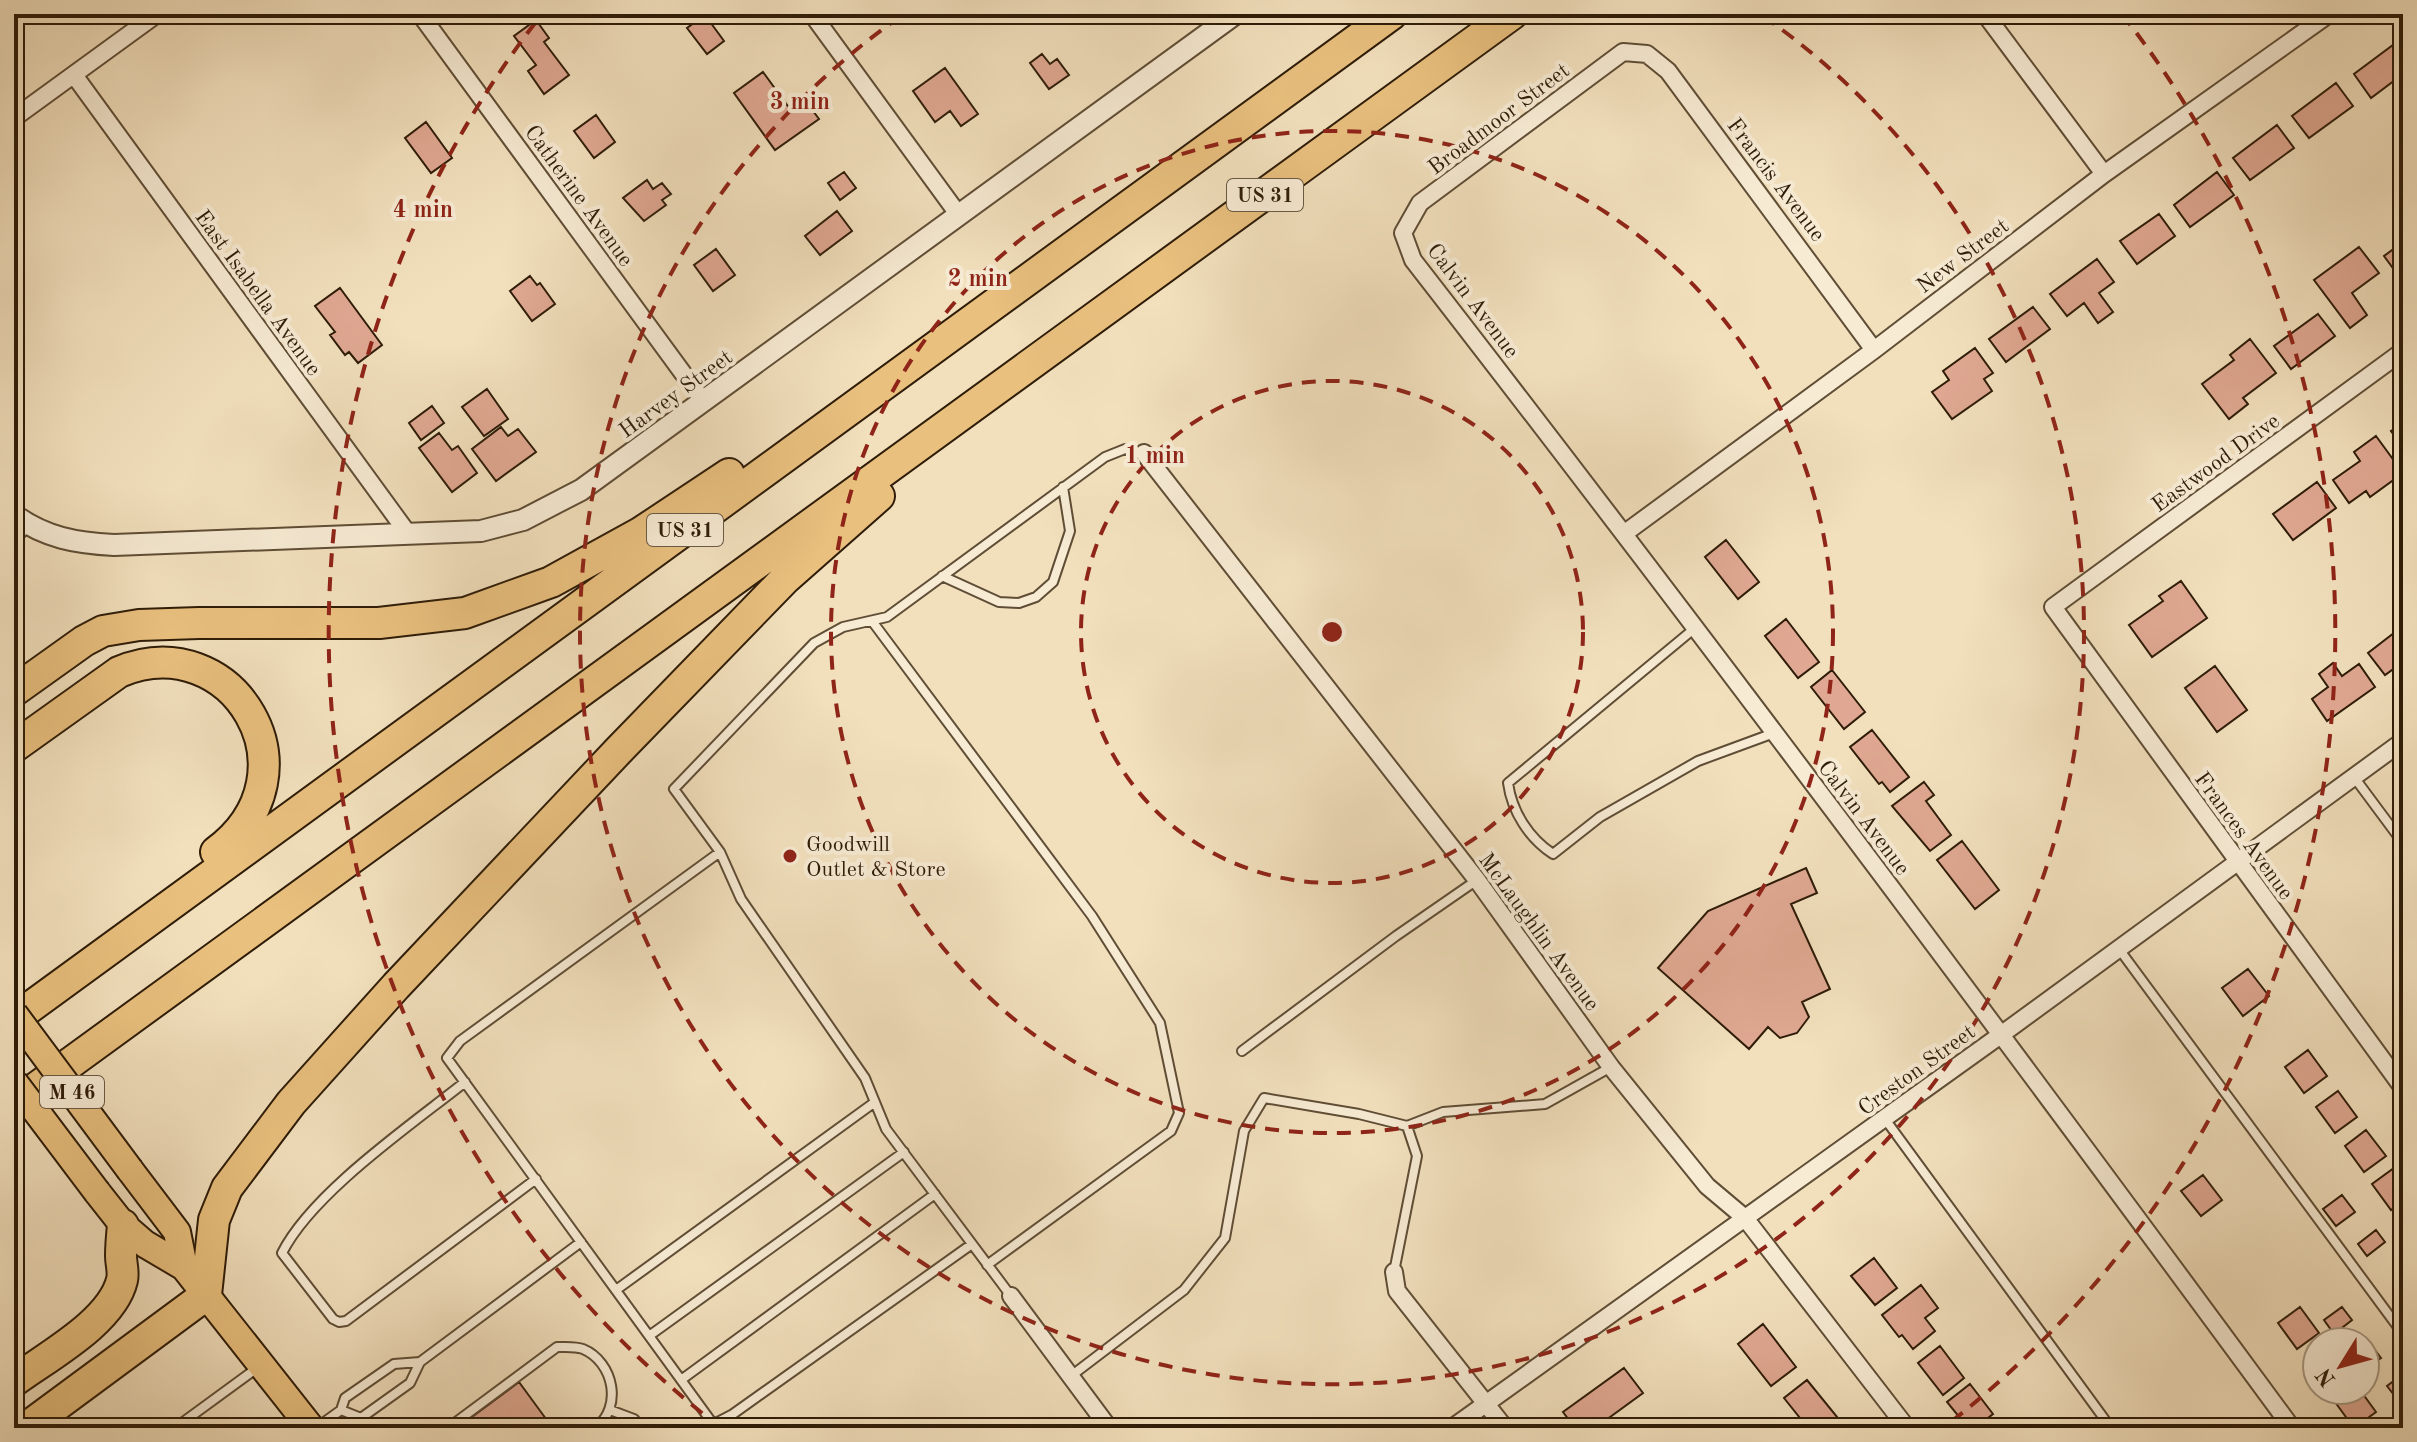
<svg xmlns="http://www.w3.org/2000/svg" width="2417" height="1442" viewBox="0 0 2417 1442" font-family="'Old Standard TT',serif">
	<rect width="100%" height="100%" fill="#f2e0bd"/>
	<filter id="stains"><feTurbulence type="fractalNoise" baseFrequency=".0025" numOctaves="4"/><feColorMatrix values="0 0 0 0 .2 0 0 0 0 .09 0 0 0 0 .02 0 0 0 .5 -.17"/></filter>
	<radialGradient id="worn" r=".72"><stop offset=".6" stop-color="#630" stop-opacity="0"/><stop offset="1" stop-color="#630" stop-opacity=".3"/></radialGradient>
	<path fill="#e0a892" stroke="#2e1c08" stroke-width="2" d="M705,15L724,41L707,54L687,28Z
		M536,20L549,38L544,42L569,75L544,94L528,71L536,65L514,36Z
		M2401,39L2403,74L2371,98L2354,74Z
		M1042,54L1050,64L1057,59L1069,75L1049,89L1030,63Z
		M945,68L978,114L961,126L950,111L935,122L913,91Z
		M763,72L790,109L804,99L819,119L775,150L734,93Z
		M2336,83L2353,106L2309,138L2292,116Z
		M596,115L615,142L594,158L574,131Z
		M426,122L452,158L431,173L405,138Z
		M2277,125L2294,148L2250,180L2233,158Z
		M844,172L856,188L840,200L828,183Z
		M2217,172L2234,195L2190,227L2174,205Z
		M647,180L653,189L662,183L671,194L662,200L666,205L644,221L623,198Z
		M837,211L852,231L820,255L805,236Z
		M2159,214L2175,236L2137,264L2120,241Z
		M2403,242V282L2384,256Z
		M2359,247L2379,273L2352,293L2367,315L2350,328L2314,280Z
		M716,249L735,275L713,291L694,265Z
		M2097,259L2114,282L2099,293L2113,312L2098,323L2084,303L2067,316L2050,294Z
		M530,276L537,285L540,283L555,304L532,321L510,291Z
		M340,288L382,345L358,363L349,352L345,355L330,335L335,332L315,306Z
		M2033,307L2050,329L2006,362L1989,339Z
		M2318,314L2335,336L2291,369L2274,346Z
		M2250,339L2276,373L2243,398L2248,404L2229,419L2202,384L2234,360L2230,355Z
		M1975,348L1993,373L1984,379L1992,391L1952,419L1932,392L1949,380L1943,371Z
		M487,389L508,419L484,436L462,407Z
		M432,406L444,423L421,440L409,423Z
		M2403,423V448L2391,431Z
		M501,427L508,436L518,429L536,452L496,481L472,449Z
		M439,433L452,450L458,446L477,473L452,492L419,448Z
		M2376,436L2403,473L2370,497L2366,491L2349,503L2333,480L2360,461L2354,452Z
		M2317,482L2336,508L2293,540L2273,514Z
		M1726,540L1759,582L1738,599L1705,557Z
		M2181,581L2207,618L2152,657L2129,625L2163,601L2159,596Z
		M1786,619L1819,662L1798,678L1765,636Z
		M2403,626V662L2385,675L2368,653Z
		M2333,663L2342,676L2359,664L2375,687L2327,721L2312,699L2328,687L2319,674Z
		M2215,666L2247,710L2217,732L2185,688Z
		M1832,670L1865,712L1844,729L1811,687Z
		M1872,730L1909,777L1890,792L1882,782L1879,784L1850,747Z
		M1924,782L1934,795L1926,801L1951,835L1930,851L1892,806Z
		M1962,841L1999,890L1975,909L1937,860Z
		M1806,868L1817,893L1791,904L1830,989L1802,1002L1809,1017L1797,1033L1780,1038L1768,1027L1749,1049L1658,968L1708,911Z
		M2248,969L2269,996L2243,1016L2222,988Z
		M2308,1050L2327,1076L2304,1093L2285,1067Z
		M2338,1091L2357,1117L2335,1133L2316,1107Z
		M2366,1130L2386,1156L2364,1172L2345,1146Z
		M2394,1168L2403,1181V1201L2391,1210L2372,1184Z
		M2203,1175L2222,1200L2201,1216L2181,1191Z
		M2342,1195L2355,1212L2336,1226L2323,1209Z
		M2376,1230L2385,1242L2367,1256L2358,1244Z
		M1874,1258L1897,1288L1875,1305L1851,1276Z
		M1921,1285L1938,1308L1925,1318L1935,1331L1913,1349L1902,1335L1899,1337L1882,1315Z
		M2300,1307L2319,1333L2297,1349L2278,1323Z
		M2342,1307L2352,1320L2334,1334L2324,1320Z
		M1763,1324L1796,1367L1771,1386L1738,1344Z
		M1940,1346L1964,1378L1943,1395L1918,1363Z
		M2372,1346L2381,1358L2365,1369V1351Z
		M2317,1353V1377L2306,1362Z
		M1624,1368L1643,1393L1595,1428H1575L1563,1412Z
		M2403,1374V1402L2401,1404L2387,1386Z
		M1807,1380L1842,1423L1836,1428H1808L1784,1398Z
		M519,1382L549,1423L543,1428H457Z
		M1970,1384L1993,1414L1975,1428H1968L1947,1402Z
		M2351,1390H2360L2376,1412L2354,1428L2335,1402Z"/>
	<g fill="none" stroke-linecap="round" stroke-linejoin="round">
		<defs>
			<path id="service" d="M14,540L28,527
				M942,576L999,602L1019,603L1036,597L1053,582L1070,531L1063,487
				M872,621L1092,916L1160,1023L1179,1113L1171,1131L987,1265
				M1695,628L1508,783C1512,812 1529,838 1553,854L1600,817L1698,761L1774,733
				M2354,777L2403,843
				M2119,949L2403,1334
				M1242,1051L1396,936L1477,880
				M465,1082C411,1125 312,1193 282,1253L333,1319L339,1322L346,1321L536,1179
				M1885,1119L2111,1428
				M1407,1126L1443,1112L1545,1104L1611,1067
				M616,1290L875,1102
				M1011,1296L886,1129L865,1078L741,899L720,852L674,789L814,643L843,627L887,617L1105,457L1125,449L1144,453
				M649,1336L904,1152
				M1071,1376L1184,1290L1225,1238L1244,1131L1264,1098L1359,1114L1407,1126L1417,1156L1394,1272
				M681,1380L935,1194
				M341,1410L361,1418L410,1383L420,1362L581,1242
				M610,1410L634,1419L641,1428
				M175,1428L257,1368
				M316,1428L341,1410L345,1398L394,1364L420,1362
				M448,1428L557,1347C565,1347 575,1346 583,1349C614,1362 623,1408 595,1428
				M706,1428L733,1414L972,1244
				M716,1428L447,1058L460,1041L720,852"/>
			<path id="minor" d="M420,14L704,402
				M812,14L958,214
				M1985,14L2104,174
				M74,75L409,535
				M14,118L157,14
				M1874,350L1668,71L1647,54L1623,52L1420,203L1403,233L1413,260C1712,645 2003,1035 2292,1428
				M2403,351L2053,607L2403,1088
				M1144,453L1477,880L1611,1067L1707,1186L1745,1218L1907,1428
				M1625,533L1874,350L2104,174L2329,14
				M1394,1272L1397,1291L1505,1428
				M1011,1296L1109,1428
				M1452,1428L2002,1034L2403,741"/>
			<path id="tertiary" d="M14,515C46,538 76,543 114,545L481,531L523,520L581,490L1235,14"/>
			<path id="primary" d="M206,1295L311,1428"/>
			<path id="trunk" d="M130,1170L177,1232L184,1267
				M97,1192L123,1225L145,1244L184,1267L206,1295"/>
			<path id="motorway" d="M14,691L84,641L103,631L139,625L199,623H379L465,613L551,582L640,533L729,474
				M14,747L119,672C232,624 323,773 216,852
				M14,1019L1392,14
				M14,1104L1512,14
				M14,1381C48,1356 112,1322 122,1280C124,1272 121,1264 121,1256C121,1246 122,1235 123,1225
				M26,1428L206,1295L214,1220L227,1188L291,1103L396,986L618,751L785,579L879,496"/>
		</defs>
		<use href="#service" stroke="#5f4d35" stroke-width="12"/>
		<use href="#minor" stroke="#5f4d35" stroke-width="20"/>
		<use href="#tertiary" stroke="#5f4d35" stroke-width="24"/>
		<use href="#primary" stroke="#2e1c08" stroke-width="30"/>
		<use href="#trunk" stroke="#2e1c08" stroke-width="30"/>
		<use href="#motorway" stroke="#2e1c08" stroke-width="34"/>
		<use href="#service" stroke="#f7ebd4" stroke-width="8"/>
		<use href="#minor" stroke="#f7ebd4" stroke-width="16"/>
		<use href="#tertiary" stroke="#f7ebd4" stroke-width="20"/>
		<use href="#primary" stroke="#e9c07e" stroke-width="26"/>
		<use href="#trunk" stroke="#e9c07e" stroke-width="26"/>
		<use href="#motorway" stroke="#e9c07e" stroke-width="30"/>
		<defs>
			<path id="trunk-bridge" d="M14,1014L130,1170
				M14,1082L97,1192"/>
		</defs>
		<use href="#trunk-bridge" stroke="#2e1c08" stroke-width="30" stroke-linecap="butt"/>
		<use href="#trunk-bridge" stroke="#e9c07e" stroke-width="26"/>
	</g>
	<g fill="none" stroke="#8f2418" stroke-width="4" stroke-dasharray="14 10">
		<circle cx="1332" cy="632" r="251"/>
		<circle cx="1332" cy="632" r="501"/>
		<path d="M1763 16A752 752 0 1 1 901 16"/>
		<path d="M721 1428A1003 1003 0 0 1 542 14M2122 14A1003 1003 0 0 1 1943 1428"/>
	</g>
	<circle fill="#8f2418" stroke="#f7ebd4" stroke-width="3" cx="790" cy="856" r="8"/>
	<g text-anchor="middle" stroke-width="8" stroke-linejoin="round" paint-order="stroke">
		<g fill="#f7ebd4" stroke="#6a5a45" stroke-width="2">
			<rect x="1227" y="179" width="76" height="32" rx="6"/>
			<rect x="647" y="514" width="76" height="32" rx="6"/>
			<rect x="40" y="1076" width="64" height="32" rx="6"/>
		</g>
		<g font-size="20" font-weight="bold" fill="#2e1c08">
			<text x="1265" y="202">US 31</text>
			<text x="685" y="537">US 31</text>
			<text x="72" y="1099">M 46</text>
		</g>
		<g font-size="22" fill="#2e1c08" stroke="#f7ebd4">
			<text transform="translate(1498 118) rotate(-37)" y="8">Broadmoor Street</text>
			<text transform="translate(1777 179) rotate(53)" y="8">Francis Avenue</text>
			<text transform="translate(580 195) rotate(54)" y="8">Catherine Avenue</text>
			<text transform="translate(1962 255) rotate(-37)" y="8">New Street</text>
			<text transform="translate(259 292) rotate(54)" y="8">East Isabella Avenue</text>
			<text transform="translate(1474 300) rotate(53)" y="8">Calvin Avenue</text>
			<text transform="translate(675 393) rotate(-36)" y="8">Harvey Street</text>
			<text transform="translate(2215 462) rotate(-36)" y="8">Eastwood Drive</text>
			<text transform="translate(1865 817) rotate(53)" y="8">Calvin Avenue</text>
			<text transform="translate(2245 835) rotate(54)" y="8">Frances Avenue</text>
			<text transform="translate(1540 931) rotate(54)" y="8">McLaughlin Avenue</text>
			<text transform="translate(1916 1069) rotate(-36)" y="8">Creston Street</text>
		</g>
		<g font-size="22" fill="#2e1c08" stroke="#f7ebd4" text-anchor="start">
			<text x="806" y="851">Goodwill<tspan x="806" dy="25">Outlet &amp; Store</tspan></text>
		</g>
	</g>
	<circle cx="1332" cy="632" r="12" fill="#8f2418" stroke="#f7ebd4" stroke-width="4"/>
	<g font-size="24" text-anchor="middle" font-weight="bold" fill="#8f2418" stroke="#f7ebd4" stroke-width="8" stroke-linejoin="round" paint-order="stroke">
		<text x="800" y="109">3 min</text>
		<text x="423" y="217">4 min</text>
		<text x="978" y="286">2 min</text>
		<text x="1155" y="463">1 min</text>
	</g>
	<rect width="2417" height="1442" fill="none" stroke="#f2e0bd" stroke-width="48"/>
	<rect x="16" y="16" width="2385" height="1410" fill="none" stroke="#2e1c08" stroke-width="4"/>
	<rect x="24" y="24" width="2369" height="1394" fill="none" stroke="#2e1c08" stroke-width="2"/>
	<g transform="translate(2341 1366) rotate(233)"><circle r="38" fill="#f7ebd4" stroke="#a79882" stroke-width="2"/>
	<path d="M0-6L14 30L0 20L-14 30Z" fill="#8f2418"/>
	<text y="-12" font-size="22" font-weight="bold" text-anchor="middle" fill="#2e1c08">N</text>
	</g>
	<rect width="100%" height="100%" filter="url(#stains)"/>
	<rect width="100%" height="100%" fill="url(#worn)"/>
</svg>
